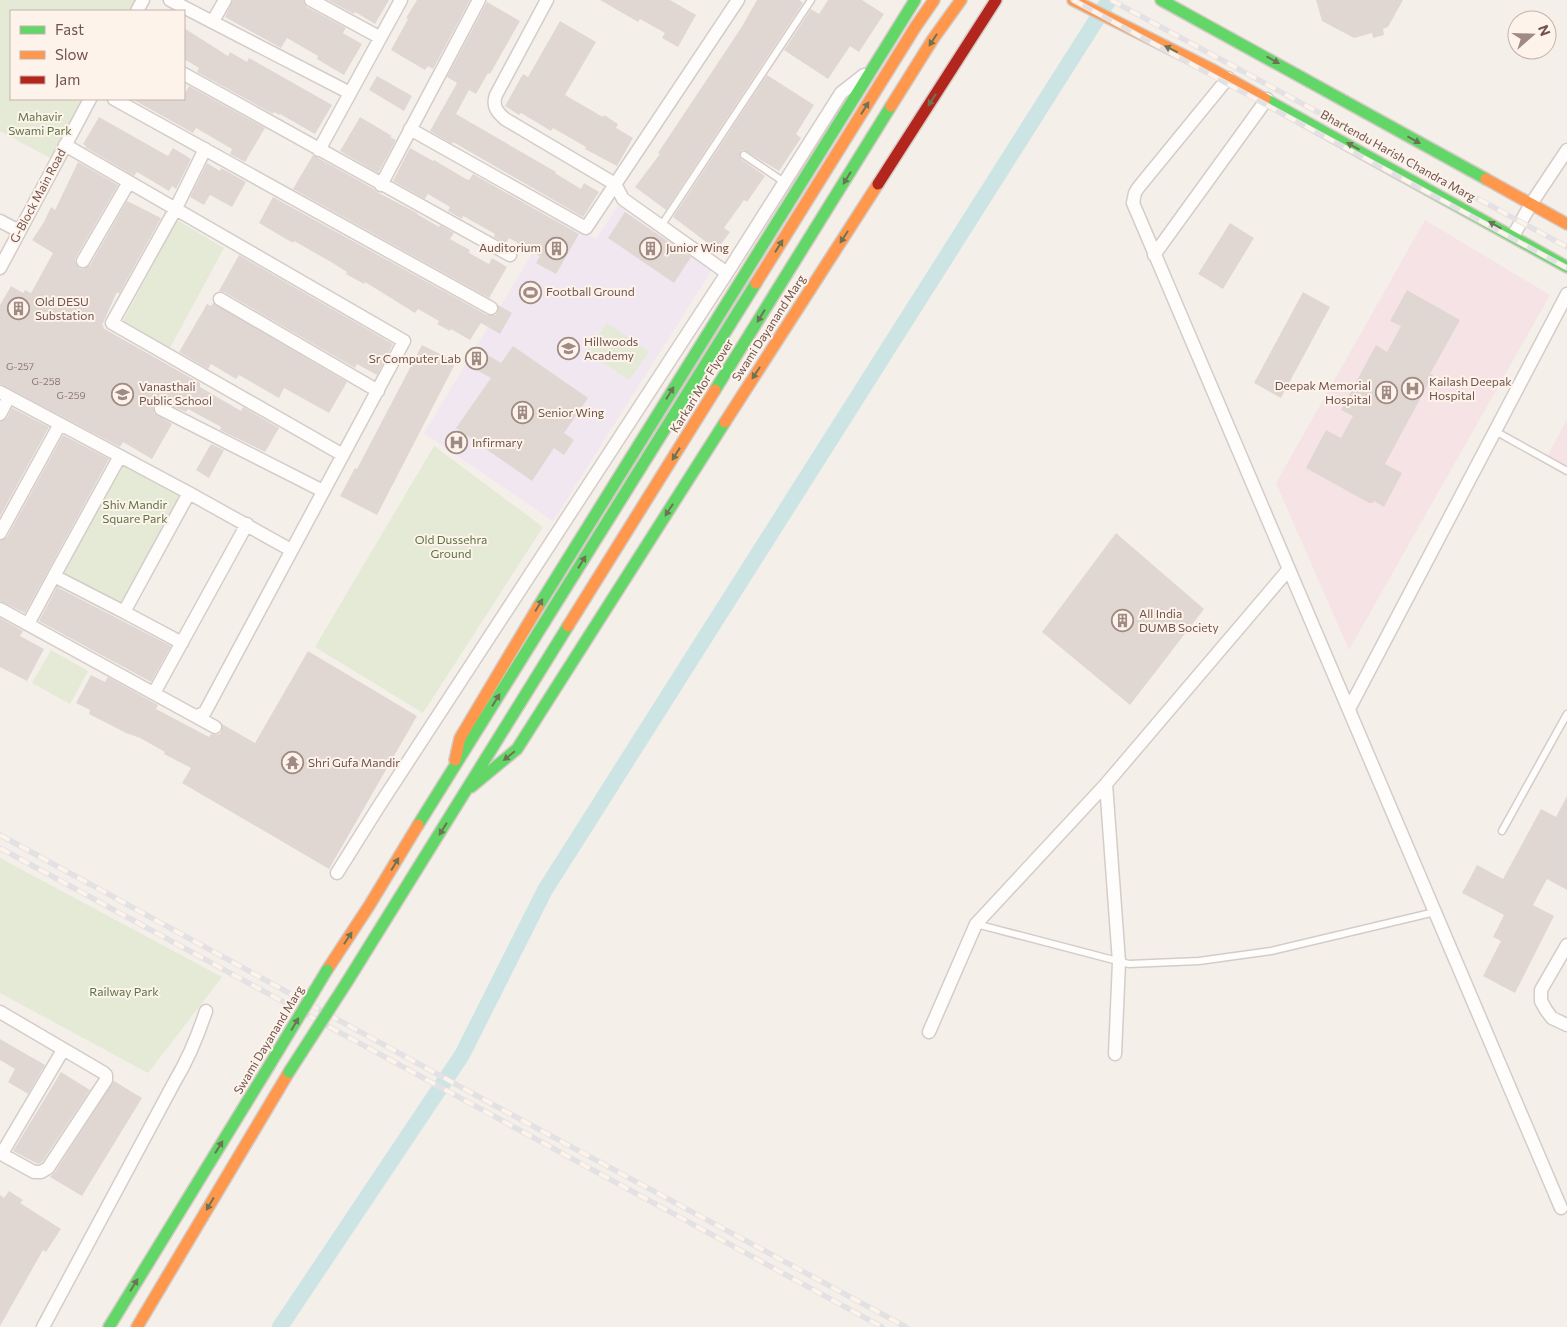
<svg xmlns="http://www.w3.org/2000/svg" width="1567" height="1327" viewBox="0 0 1567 1327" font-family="Commissioner,sans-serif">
	<rect width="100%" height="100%" fill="#f5efea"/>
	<path fill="#f0e7f1" d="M619,204L715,265L553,521L424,433L556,214L596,239Z"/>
	<path fill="#f6e3e5" d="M1425,220L1550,295L1349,650L1276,483Z
		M1567,419V473L1545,461Z"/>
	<path fill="#e4ead6" d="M0,0H136L130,11H11V99H82L50,158L0,131Z
		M177,220L224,248L170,348L123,321Z
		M607,323L649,352L629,380L587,352Z
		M434,446L543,527L423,713L315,647Z
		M123,462L184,496L121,606L61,575Z
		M51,650L88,671L70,704L32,683Z
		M0,858L222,977L148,1073L0,993Z"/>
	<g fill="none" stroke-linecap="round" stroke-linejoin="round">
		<path stroke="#cce5e4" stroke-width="16" d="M280,1327L462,1055L545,890L1109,0"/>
	</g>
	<path fill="#e1d7d2" d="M233,0H303L307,7L346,28L343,33L362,44L344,75L317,59L318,56L287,38L281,48L225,17Z
		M328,0H389L375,24L355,12L354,14Z
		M417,0H470L433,69L428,66L425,70L391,50L408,19L406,18Z
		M600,0H670L696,15L678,47L662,38L665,33L640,19L638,22Z
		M757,0H799L803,3L666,210L635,187L660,154L658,153L741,28Z
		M828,0H862L884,14L859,52L850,46L828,79L784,50L811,9L819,14Z
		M1316,0H1403L1388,27L1383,29L1384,35L1373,38L1372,33L1354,38L1322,21Z
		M487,2L520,21L490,74L488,73L476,94L469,90L456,114L556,172L555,173L581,189L584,183L599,192L583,217L453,142L452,144L430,131L457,83L447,77Z
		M560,21L596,42L565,95L603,117L604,115L618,124L616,128L633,138L617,166L585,149L586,147L553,128L551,131L521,113L519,115L505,106L523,74L528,77Z
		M184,28L228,56L230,52L247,62L249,58L332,105L315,134L280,114L279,115L274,112L273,114L197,72L199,68L184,59Z
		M767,75L814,105L796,134L801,138L779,171L746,151L742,150L740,153L741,159L765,176L747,202L744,200L724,228L730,232L717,250L673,217Z
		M377,76L412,96L404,111L369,90Z
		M189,86L265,128L245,162L230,154L232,149L196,128L193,133L132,99H184V95Z
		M99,117L168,156L173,148L191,159L176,189L172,186L169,191L137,172L134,176L85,147L86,146L83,144Z
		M360,117L392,136L390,137L396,140L378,173L340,151Z
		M410,148L433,161L434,160L466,179L469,180L473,174L579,234L556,274L536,263L540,256L509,238L506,244L494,237L495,234L463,216L462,219L448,211L450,207L428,194L425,199L393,181Z
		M313,155L374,189L377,192L417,213V214L439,227L440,225L454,233L450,239L470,250L469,253L489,264L492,258L507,267L489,298L293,189Z
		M78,162L118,185L76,257L75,261L79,268L83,269L90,265L127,201L161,218L119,294L117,292L102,325L104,326L103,328L200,383V387L241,411L243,407L279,428L265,452L220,430L221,427L188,409L186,412L160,401L154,406V413L172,424L152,459L123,442L120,447L0,384V305L11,286L23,293L25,290L31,293L53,253L32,240L44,222L51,207L55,210Z
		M207,163L220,171L221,168L246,182L232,207L210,195L204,205L190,197Z
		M273,197L487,315H496L498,311V305L512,313L500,334L481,323L470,340L451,329L450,331L437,324L439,321L418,309L415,313L365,282L364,284L346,274L347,272L331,262L294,241L293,243L259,223Z
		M625,212L691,257L674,283L608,238Z
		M1230,223L1254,238L1223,289L1198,274Z
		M239,255L393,344L377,375L357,364L355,368L224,292L219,291Z
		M1407,290L1460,320L1430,374L1433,375L1385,464L1402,473L1384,507L1374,501L1373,503H1369L1306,468L1326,430L1341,438L1353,416L1341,410L1376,345L1387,352L1401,326L1390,321Z
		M1303,292L1330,307L1281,398L1254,383Z
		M213,303L347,382L329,413L284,388L279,398L239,375L236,379L211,364L208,369L179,352L207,304L211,306Z
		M422,345L456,362L377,515L340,496L355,468L357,469Z
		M513,346L588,398L564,433L574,440L564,455L554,448L532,481L456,428L491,378L468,365L478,349L501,363Z
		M12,408L49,427L0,516V422L7,418Z
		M63,435L109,459L25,613L0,601V541L7,537Z
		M211,444L224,450L209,478L196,470Z
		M1116,533L1204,609L1130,705L1042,632Z
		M57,587L171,646L151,682L39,621Z
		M0,618L23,631L20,636L44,649L27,681L0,667Z
		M308,651L417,716L329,869L182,783L191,768L164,754L165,752L140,738L126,733L89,714L90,710L76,703L91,675L105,682L108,677L158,705L156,709L209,737L211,734L216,735L220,734L222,730V724L255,743Z
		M1567,796V890L1547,879L1533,905L1554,916L1515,993L1483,976L1501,941L1493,937L1504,915L1462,893L1477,865L1503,879L1541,809L1556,817Z
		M0,1039L45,1065L28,1094L8,1082L15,1069L0,1060Z
		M61,1072L90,1090L42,1162L38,1164L13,1151Z
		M114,1081L142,1098L82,1196L50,1177L55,1172Z
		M9,1191L23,1200L20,1203L61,1229L46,1252L43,1250L0,1326V1195L4,1198Z"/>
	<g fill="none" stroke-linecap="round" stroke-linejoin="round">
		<defs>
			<path id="lane" d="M744,155L784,182
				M661,226L811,0
				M1495,431L1567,471
				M1502,831L1567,714
				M976,924L1129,964L1199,961L1271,951L1435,912"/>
			<path id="street" d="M170,0L350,93
				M311,0L379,37
				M547,0L496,95C492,106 497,112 505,119L615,184L623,199L727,273
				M137,11L143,0
				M213,21L225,0
				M184,74L510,255
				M1228,78L1138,188L1135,193L1133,203L1561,1208
				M114,99L491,308
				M410,129L586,228L738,0
				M205,149L176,208L112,323L343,455
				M319,150L401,0
				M381,185L479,0
				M0,221L19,231
				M1513,236L1531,204L1567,150
				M1154,255L1267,99
				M83,261L129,182
				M0,268L90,99
				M220,299L378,391
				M0,392L60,424L0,533
				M161,409L323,491
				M0,414L9,397
				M60,424L189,493
				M120,456L54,576L124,612
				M0,609L195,716L200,715L205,712L404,341L65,145
				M28,624L54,576
				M182,643L124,612L189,493L291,550
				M154,693L247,524
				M1349,709L1567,294
				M195,716L215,727
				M1106,784L1119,962L1115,1054
				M337,873L379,806L727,273L841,93L864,75
				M1567,945L1541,990V1001L1546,1010L1552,1018L1567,1025
				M0,1012L104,1073L106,1075V1080L48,1168L41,1172H34L5,1156L4,1150L63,1050
				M929,1032L976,924L1106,784L1289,569
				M43,1327L175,1081C189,1058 197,1038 206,1011"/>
			<path id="fast" d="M1161,0L1486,179
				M1265,99L1567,267
				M715,390L891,106
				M538,607L915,0
				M471,787L517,749L725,422
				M418,825L756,283
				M347,982L568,626
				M109,1327L269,1066"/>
			<path id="slow" d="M1073,0L1215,71L1265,99
				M891,106L933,39L961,0
				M1486,179L1567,224
				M756,283L916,26L934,0
				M725,422L878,184
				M568,626L715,390
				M455,760L460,738L538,607
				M327,970L369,906L418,825
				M137,1327L289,1072"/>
			<path id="jam" d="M878,184L996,0"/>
		</defs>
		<use href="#lane" stroke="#d4ccc8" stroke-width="9"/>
		<use href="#street" stroke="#d4ccc8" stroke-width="15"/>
		<use href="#fast" stroke="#d4cbc6" stroke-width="14"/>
		<use href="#slow" stroke="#d4cbc6" stroke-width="14"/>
		<use href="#jam" stroke="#d4cbc6" stroke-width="14"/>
		<use href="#lane" stroke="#fefdfc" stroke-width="6"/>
		<use href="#street" stroke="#fefdfc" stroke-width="12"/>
		<use href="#fast" stroke="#63d668" stroke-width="11"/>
		<use href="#slow" stroke="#ff974d" stroke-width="11"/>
		<use href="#jam" stroke="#b3261e" stroke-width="11"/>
		<defs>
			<path id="rail" d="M1073,0L1567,268
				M1111,0L1567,247
				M0,835L503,1110L906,1327
				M0,848L882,1327"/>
		</defs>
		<use href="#rail" stroke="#e3e1e4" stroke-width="5.5"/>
		<use href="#rail" stroke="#fdf3ea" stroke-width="4" stroke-dasharray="11" stroke-linecap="butt"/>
		<defs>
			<path id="fast-bridge" d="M269,1066L327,970
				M289,1072L347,982"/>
		</defs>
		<use href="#fast-bridge" stroke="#d3cac7" stroke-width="14" stroke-linecap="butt"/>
		<use href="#fast-bridge" stroke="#63d668" stroke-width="11"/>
	</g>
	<defs><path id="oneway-solid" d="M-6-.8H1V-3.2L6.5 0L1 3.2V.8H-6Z" transform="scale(1.25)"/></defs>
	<g fill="#6d7454">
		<use href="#oneway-solid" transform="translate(933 40) rotate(123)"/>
		<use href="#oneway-solid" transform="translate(1171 49) rotate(-154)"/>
		<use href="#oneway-solid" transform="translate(1273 60) rotate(29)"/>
		<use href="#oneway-solid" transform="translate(932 100) rotate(123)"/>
		<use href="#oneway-solid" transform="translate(865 108) rotate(-58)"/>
		<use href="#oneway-solid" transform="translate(1414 140) rotate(29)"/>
		<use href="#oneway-solid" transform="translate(1353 146) rotate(-151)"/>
		<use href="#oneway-solid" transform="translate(847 178) rotate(122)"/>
		<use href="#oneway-solid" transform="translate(1495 225) rotate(-151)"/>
		<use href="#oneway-solid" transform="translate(844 237) rotate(123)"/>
		<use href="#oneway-solid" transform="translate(779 246) rotate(-58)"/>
		<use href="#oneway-solid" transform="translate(761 316) rotate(122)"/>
		<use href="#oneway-solid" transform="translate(756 373) rotate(123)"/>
		<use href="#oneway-solid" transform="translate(670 393) rotate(-58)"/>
		<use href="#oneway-solid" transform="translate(676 454) rotate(122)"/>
		<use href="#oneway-solid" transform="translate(669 510) rotate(123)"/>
		<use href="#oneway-solid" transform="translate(582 562) rotate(-58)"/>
		<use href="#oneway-solid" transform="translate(539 605) rotate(-59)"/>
		<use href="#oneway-solid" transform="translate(496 700) rotate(-58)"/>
		<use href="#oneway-solid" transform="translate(509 756) rotate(141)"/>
		<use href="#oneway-solid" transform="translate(443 829) rotate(122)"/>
		<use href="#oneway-solid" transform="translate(395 864) rotate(-59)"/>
		<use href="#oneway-solid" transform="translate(348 938) rotate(-57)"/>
		<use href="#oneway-solid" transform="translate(295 1024) rotate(-59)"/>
		<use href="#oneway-solid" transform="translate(219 1147) rotate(-58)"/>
		<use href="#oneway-solid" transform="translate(210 1204) rotate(121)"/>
		<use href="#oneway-solid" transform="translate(134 1285) rotate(-58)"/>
	</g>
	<defs>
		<symbol id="building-ring" viewBox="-11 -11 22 22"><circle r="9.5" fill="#fdf3ea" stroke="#9f8a84" stroke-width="1.5"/><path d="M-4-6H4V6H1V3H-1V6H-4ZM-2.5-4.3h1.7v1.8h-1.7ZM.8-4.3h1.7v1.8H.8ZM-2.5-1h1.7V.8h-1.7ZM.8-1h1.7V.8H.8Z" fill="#9f8a84"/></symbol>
		<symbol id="stadium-ring" viewBox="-11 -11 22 22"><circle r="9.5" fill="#fdf3ea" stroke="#9f8a84" stroke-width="1.5"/><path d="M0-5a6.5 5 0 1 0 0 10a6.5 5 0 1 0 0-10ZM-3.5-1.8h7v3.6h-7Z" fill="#9f8a84"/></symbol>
		<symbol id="school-ring" viewBox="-11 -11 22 22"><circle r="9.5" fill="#fdf3ea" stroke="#9f8a84" stroke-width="1.5"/><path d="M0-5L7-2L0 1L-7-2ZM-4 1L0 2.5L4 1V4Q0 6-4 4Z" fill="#9f8a84"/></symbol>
		<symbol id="hospital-ring" viewBox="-11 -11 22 22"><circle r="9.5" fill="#fdf3ea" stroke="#9f8a84" stroke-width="1.5"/><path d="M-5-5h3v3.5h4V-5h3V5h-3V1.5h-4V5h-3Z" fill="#9f8a84"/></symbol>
		<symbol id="temple-ring" viewBox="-11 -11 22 22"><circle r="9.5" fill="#fdf3ea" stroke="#9f8a84" stroke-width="1.5"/><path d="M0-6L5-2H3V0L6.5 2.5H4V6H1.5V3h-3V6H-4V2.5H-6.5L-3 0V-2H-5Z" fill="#9f8a84"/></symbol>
	</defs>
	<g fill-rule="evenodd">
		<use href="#building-ring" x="544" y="236" width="25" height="25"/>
		<use href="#building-ring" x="638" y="236" width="25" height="25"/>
		<use href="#stadium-ring" x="518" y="280" width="25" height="25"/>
		<use href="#building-ring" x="6" y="296" width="25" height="25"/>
		<use href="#school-ring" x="556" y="336" width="25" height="25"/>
		<use href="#building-ring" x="464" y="346" width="25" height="25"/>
		<use href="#hospital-ring" x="1400" y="376" width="25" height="25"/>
		<use href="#building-ring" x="1374" y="380" width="25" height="25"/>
		<use href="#school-ring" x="110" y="382" width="25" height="25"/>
		<use href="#building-ring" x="510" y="400" width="25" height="25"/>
		<use href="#hospital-ring" x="444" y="430" width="25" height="25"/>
		<use href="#building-ring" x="1110" y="608" width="25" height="25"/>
		<use href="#temple-ring" x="280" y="750" width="25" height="25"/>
	</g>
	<g text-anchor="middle" stroke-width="4" stroke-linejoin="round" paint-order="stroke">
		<g font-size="10" fill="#8e7770">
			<text x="20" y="370">G-257</text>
			<text x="46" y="385">G-258</text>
			<text x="71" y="399">G-259</text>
		</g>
		<g font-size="12" fill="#5b7546" stroke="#fdf3ea">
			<text x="40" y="121">Mahavir<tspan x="40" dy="14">Swami Park</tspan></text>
			<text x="135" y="509">Shiv Mandir<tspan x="135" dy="14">Square Park</tspan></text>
			<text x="451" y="544">Old Dussehra<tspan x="451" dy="14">Ground</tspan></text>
			<text x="124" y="996">Railway Park</text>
		</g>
		<g font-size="12" fill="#70544d" stroke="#fdf3ea">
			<text transform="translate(1398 156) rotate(29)" y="4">Bhartendu Harish Chandra Marg</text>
			<text transform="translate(38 196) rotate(-62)" y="4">G-Block Main Road</text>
			<text transform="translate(769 328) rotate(-57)" y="4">Swami Dayanand Marg</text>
			<text transform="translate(702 386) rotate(-58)" y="4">Karkari Mor Flyover</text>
			<text transform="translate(269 1040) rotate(-59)" y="4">Swami Dayanand Marg</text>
		</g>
		<g font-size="12" fill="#70544d" stroke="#fdf3ea" text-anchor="start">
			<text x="541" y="252" text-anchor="end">Auditorium</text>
			<text x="666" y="252">Junior Wing</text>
			<text x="546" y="296">Football Ground</text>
			<text x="35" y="306">Old DESU<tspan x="35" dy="14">Substation</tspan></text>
			<text x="584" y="346">Hillwoods<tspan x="584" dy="14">Academy</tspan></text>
			<text x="461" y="363" text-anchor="end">Sr Computer Lab</text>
			<text x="1429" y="386">Kailash Deepak<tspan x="1429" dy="14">Hospital</tspan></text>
			<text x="1371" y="390" text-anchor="end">Deepak Memorial<tspan x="1371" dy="14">Hospital</tspan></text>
			<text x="139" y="391">Vanasthali<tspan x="139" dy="14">Public School</tspan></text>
			<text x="538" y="417">Senior Wing</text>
			<text x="472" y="447">Infirmary</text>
			<text x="1139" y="618">All India<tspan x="1139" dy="14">DUMB Society</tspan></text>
			<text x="308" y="767">Shri Gufa Mandir</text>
		</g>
	</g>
	<rect x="10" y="10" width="175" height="90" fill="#fdf3ea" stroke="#c5b3ab"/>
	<rect x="20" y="26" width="25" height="8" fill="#63d668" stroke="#c5b3ab"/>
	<text x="55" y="35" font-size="15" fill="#70544d">Fast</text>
	<rect x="20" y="51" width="25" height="8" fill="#ff974d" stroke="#c5b3ab"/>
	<text x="55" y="60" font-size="15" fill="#70544d">Slow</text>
	<rect x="20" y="76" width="25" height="8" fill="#b3261e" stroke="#c5b3ab"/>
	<text x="55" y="85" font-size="15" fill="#70544d">Jam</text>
	<g transform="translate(1532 35) rotate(70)"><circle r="24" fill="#fdf3ea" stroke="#c5b3ab"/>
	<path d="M0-4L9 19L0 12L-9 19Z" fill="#9f8a84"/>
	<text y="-8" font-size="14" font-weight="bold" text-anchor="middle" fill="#70544d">N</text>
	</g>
</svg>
